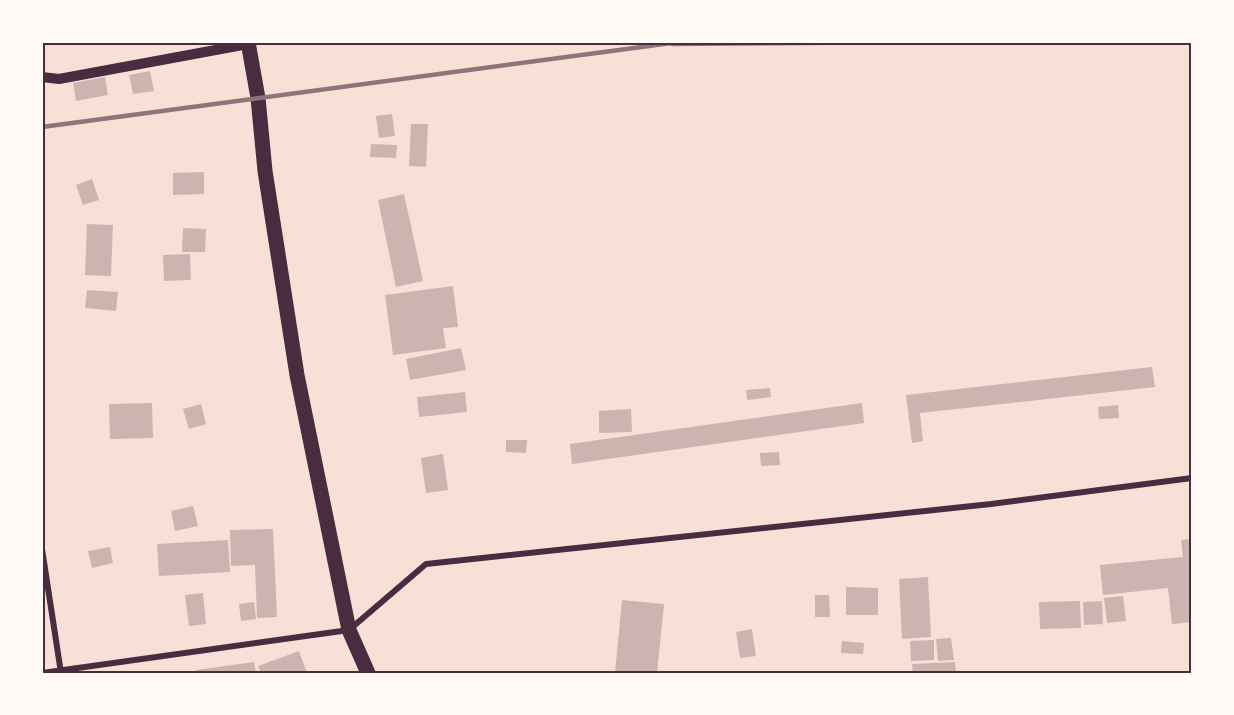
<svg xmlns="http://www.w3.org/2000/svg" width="1234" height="715" viewBox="0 0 1234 715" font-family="'DejaVu Sans',sans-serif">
	<rect width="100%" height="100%" fill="#f7e1d7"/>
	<path fill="#ccb4b1" d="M150,71L154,91L133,94L129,75Z
		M105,77L108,95L76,101L73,83Z
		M392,114L395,136L379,138L376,116Z
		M411,124H428L426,167L409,166Z
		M371,144L397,145L396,158L370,157Z
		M204,172V194L173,195V173Z
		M92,179L99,200L83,205L76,185Z
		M404,194L423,281L396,287L378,200Z
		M87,224L113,225L111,276L85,275Z
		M183,228L206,229L205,252H182Z
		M190,254L191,280L164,281L163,255Z
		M453,286L458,327L443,328L446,348L393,355L385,295Z
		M87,290L118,292L116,311L85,308Z
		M461,348L466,370L410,380L406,359Z
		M1152,367L1155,387L920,413L923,441L912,443L906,395Z
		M770,388L771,397L747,400L746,390Z
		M465,392L467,412L419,417L417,397Z
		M152,403L153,438L110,439L109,404Z
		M862,403L864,423L572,464L570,444Z
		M201,404L206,424L189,429L183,409Z
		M1118,405L1119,418L1099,419L1098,407Z
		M631,409L632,432L599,433V411Z
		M506,440H527L526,453L506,452Z
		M779,452L780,465L761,466L760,453Z
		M443,454L448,490L426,493L421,458Z
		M193,506L198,526L175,531L171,511Z
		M273,529L277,617L257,618L255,565L231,566L230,530Z
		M1192,539V622L1172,624L1168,588L1103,595L1100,565L1183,557L1181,540Z
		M228,540L230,572L159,576L157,544Z
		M110,547L113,563L92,568L88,551Z
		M928,577L931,637L902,639L899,579Z
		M846,587L878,588V615H846Z
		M203,593L206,624L189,626L185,595Z
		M815,595H829L830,617H815Z
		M1123,596L1126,621L1107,623L1104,598Z
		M622,600L664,604L657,673H615Z
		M1080,601L1081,628L1040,629L1039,602Z
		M1102,601L1103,624L1084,625L1083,602Z
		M254,602L256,619L241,621L239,604Z
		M752,629L756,656L740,658L736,632Z
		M951,638L954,660L938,661L936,639Z
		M934,640V660L911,661L910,641Z
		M842,641L864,643L863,654L841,653Z
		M299,651L307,673H261L258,666Z
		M254,662L256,673H196V670Z
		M955,662L956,673H913L912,664Z"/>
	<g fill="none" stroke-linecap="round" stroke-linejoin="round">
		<path stroke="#4a2c40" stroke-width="6" d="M42,549L61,673
			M42,673L349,630L426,564L991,504L1192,478"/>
		<path stroke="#4a2c40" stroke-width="10" d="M42,77L59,79L248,44"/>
		<path stroke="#4a2c40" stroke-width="15" d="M248,42L258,98L265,171L297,375L349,630L368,673"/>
		<path stroke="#8f747c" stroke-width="4.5" d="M672,44L954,42
			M42,127L679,42"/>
	</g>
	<rect width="1234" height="715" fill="none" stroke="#fffaf5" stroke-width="87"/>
	<rect x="44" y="44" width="1146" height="628" fill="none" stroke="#4a2c40" stroke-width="2"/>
</svg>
